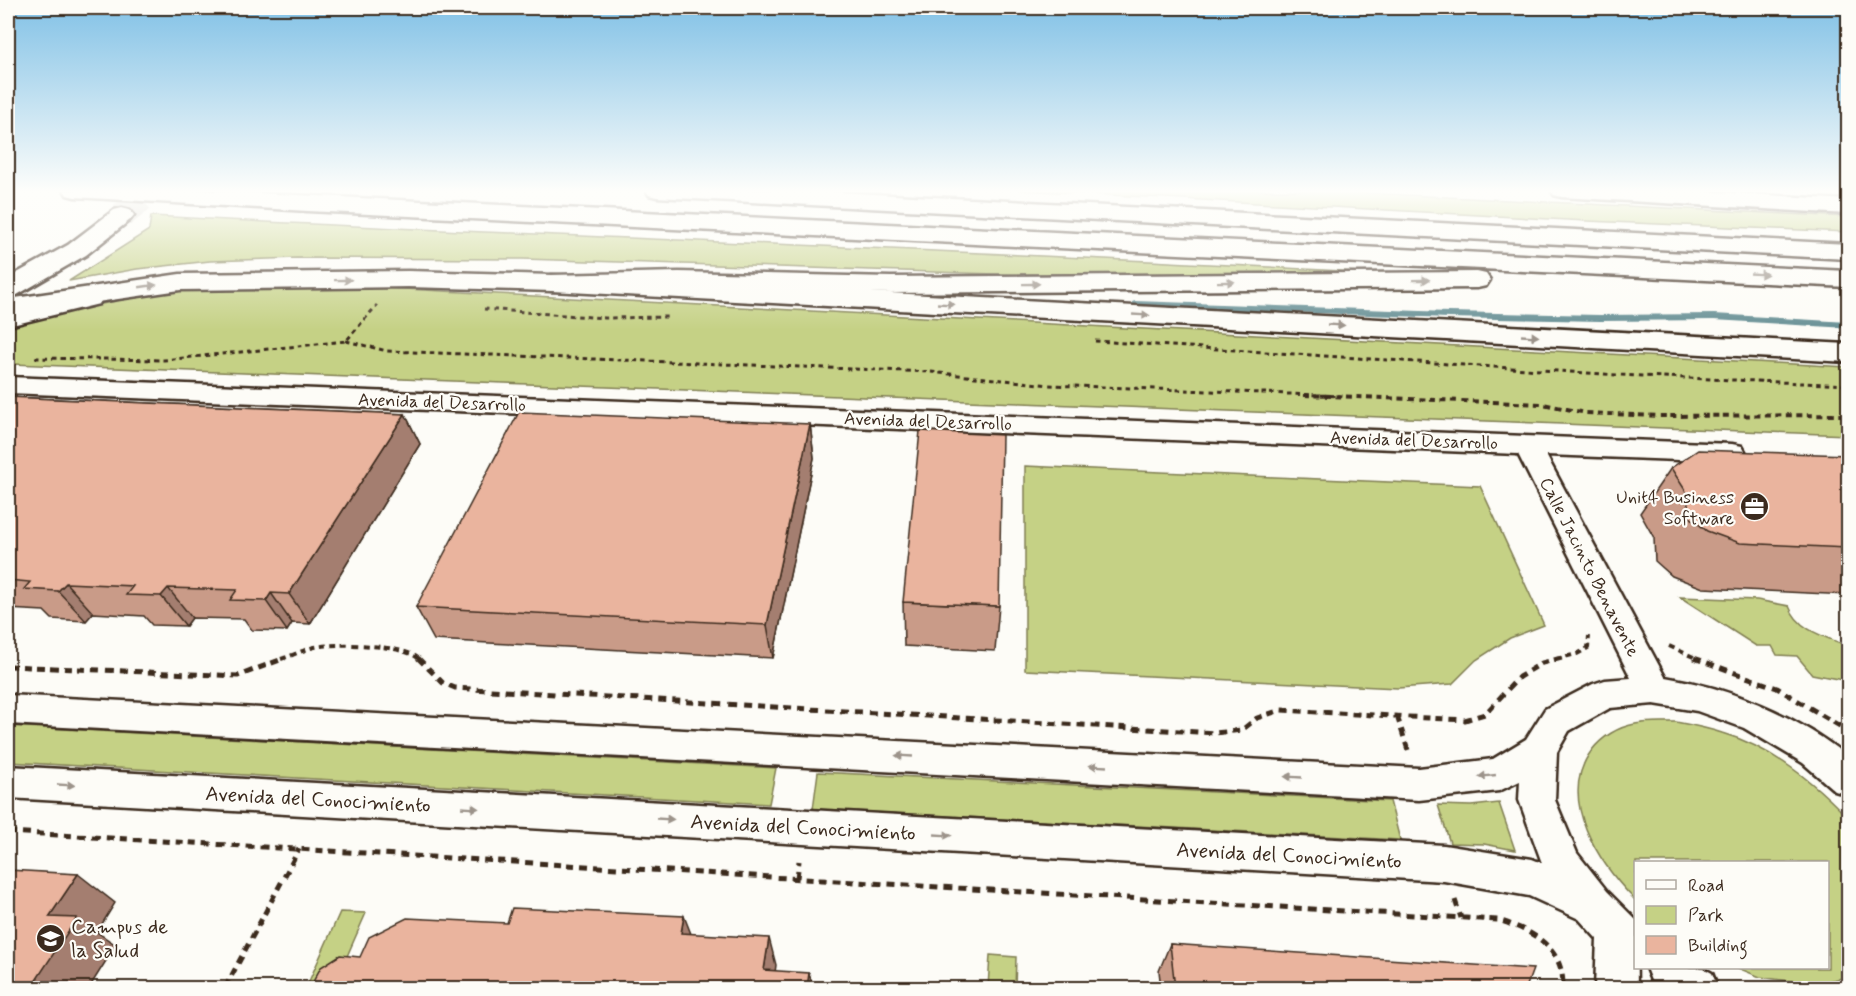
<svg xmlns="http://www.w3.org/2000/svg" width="1856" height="996" viewBox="0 0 1856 996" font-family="Mynerve,sans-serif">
	<rect width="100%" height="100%" fill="#fdfcf7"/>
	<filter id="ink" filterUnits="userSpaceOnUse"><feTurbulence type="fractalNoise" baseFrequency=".0167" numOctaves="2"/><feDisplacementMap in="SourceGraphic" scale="12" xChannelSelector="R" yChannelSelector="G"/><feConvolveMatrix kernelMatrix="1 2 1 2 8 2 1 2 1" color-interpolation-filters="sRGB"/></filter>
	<g filter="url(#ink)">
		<path fill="#c5d185" stroke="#807e52" stroke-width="1.5" d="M1019,190H1307L1848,217V232L1587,221Z
			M151,216C560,238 969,249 1378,273L996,274L523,259L297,258L210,261L137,269L69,281L149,230Z
			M292,285L386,288L1848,367V435L12,364L8,370V324L149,294L215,287Z
			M1025,466L1480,486L1544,625L1510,638L1476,660L1452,684L1398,688L1025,670Z
			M1680,597L1757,600L1789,606C1798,631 1826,637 1848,646V681L1812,674L1797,656L1777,655L1772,646H1756Z
			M1676,722C1692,725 1707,728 1722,733C1771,747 1814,782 1848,818V977L1812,984L1760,977L1738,968H1828V862H1636L1635,900C1600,864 1555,799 1592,750C1602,737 1618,727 1635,724C1648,721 1663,722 1676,722Z
			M8,726L776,768L769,804L8,762Z
			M818,772L1390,801L1400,840L813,809Z
			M1499,803L1515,850L1484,844L1450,843L1438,805L1471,806Z
			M340,912L366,913L333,988H306Z
			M990,955L1016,957L1015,988H988Z"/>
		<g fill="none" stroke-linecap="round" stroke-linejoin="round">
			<path fill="#689095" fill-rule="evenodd" d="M1135,301L1449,312L1600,315L1714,314L1848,322V328L1714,320L1600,321L1449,318L1132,306V302Z"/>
			<path stroke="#d6d2cc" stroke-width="26" stroke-dasharray="26 14" stroke-linecap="butt" d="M122,215L154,190"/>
			<defs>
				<path id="minor" d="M8,377L1732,444L1742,446L1746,453L1742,460L1732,462L1546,455L1665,677C1730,688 1797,715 1848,757V795L1835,791L1803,763L1744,728L1697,711L1654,704L1610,708L1569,731L1557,752L1555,800L1577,853L1607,891L1636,920L1637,988H1595L1597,939L1579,919L1529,896L1444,881L8,798V766L1444,845L1532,859L1542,863L1519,800L1520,781L1499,791L1419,800L8,724V695L1419,768L1493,759L1526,739L1545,709L1593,684L1605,680L1631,678L1518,454L8,393Z
					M1646,968H1703L1712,973L1718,988H1661L1652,983Z"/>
				<path id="secondary" d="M90,290L99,292L103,298L99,304L8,326V310Z"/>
				<path id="primary" d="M1551,190H1684L1848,200V214L1562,197L1554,195Z
					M122,208L130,210L134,215L130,220L86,255L17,295L8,297V278L68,245L114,210Z
					M408,271L552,275L1848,344V362L552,291L408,287L180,290L8,315V299L180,274Z"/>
				<path id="motorway" d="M64,190H196L1848,271V287L308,211L75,197L67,195Z
					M646,190H797L1848,244V259L657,197L649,195Z
					M679,272L891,277L1477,272L1486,274L1490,280L1486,286L1477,288L891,293L679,288L552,291L543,289L539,283L543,277L552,275Z"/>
			</defs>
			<use href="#minor" stroke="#3b2a1e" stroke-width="5"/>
			<use href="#secondary" stroke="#3b2a1e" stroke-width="5"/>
			<use href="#primary" stroke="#3b2a1e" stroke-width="5"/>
			<use href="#motorway" stroke="#3b2a1e" stroke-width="5"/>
			<path stroke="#3b2a1e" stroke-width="3" stroke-dasharray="4.5 4" stroke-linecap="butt" d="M484,309L605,318L668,317
				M346,341L387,351L931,372L1049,385L1343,396
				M1095,341L1618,375L1848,385
				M35,358L164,360L346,341L377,305"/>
			<path stroke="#3b2a1e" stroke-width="4" stroke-dasharray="6 4.5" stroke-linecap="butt" d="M1304,395L1543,404L1586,413L1659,416L1848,415
				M1669,646L1698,659
				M281,659C291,656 301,651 311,648C331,642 404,644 419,659
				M1556,659L1577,654L1588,648L1589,636"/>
			<path stroke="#3b2a1e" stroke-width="5" stroke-dasharray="8 6" stroke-linecap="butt" d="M418,658L443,683L455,688L1215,733L1242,730L1257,718L1281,710L1465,720L1485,714L1519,677L1542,663L1562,658
				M1694,658L1777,688L1848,731
				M8,666L238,676L285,658
				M1397,716L1408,750
				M8,832L1498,920C1533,931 1564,947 1563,988
				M797,878L799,861
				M1455,900L1461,918
				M225,988L299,849"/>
			<use href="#minor" fill="#fdfcf7" fill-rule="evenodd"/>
			<use href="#secondary" fill="#fdfcf7" fill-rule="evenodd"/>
			<use href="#primary" fill="#fdfcf7" fill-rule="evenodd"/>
			<use href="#motorway" fill="#fdfcf7" fill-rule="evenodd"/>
		</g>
		<path fill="#c99b88" stroke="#3b2a1e" stroke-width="1.5" d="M8,397L405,414L420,444L310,624L292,623L287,631L252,630L244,619L192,618L186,626L152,625L144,616L93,613L86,621L52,619L44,611L8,609Z
			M810,424L814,458L773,658L434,640L416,607Z
			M1848,455V595L1703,588L1672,576L1655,561L1654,538L1640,513L1671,468Z
			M903,602L999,606L995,651L904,646Z
			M1170,944L1526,988H1161L1159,971Z"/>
		<path fill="#a47e6f" stroke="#3b2a1e" stroke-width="1.5" d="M405,414L420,444L310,624L289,594Z
			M810,424L814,458L773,658L767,625Z
			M66,583L93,613L86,621L58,591Z
			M168,588L192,618L186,626L161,596Z
			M271,593L292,623L287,631L266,601Z
			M78,874L115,903L97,932L116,945L89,988H31L49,917Z
			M684,916L695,944L681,933Z
			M769,938L776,965L773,988L764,970Z
			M809,973L813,988H807Z"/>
		<path fill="#eab49e" stroke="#3b2a1e" stroke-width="1.5" d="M8,397L405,414L289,594L271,593L266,601L230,600L237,590L168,588L161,596L126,595L133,586L66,583L58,591L24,589L30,582L8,580Z
			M519,412L810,424L767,625L416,607Z
			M920,431L1002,435L999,606L903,602Z
			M1698,450L1848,455V548L1740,543L1707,531L1689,516L1687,493L1671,468Z
			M8,870L78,874L49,917L77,918L31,988H8Z
			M512,908L684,916L681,933L769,938L764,970L809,973L807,988H314V980L321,967L340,955L360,957L369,937L407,918L507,923Z
			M1170,944L1533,969L1526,988H1175Z"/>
		<defs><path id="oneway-solid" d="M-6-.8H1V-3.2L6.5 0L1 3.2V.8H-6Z" transform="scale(1.5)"/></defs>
		<g fill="#9c938a">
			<use href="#oneway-solid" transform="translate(1759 274) rotate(3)"/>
			<use href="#oneway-solid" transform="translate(343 280) rotate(-1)"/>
			<use href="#oneway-solid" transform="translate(1421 280) rotate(-1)"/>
			<use href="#oneway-solid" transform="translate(1226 282) rotate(-1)"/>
			<use href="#oneway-solid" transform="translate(1031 284) rotate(-1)"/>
			<use href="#oneway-solid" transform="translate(148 286) rotate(-8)"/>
			<use href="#oneway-solid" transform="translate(946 304) rotate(3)"/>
			<use href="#oneway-solid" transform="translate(1141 315) rotate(3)"/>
			<use href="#oneway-solid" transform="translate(1336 325) rotate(3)"/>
			<use href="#oneway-solid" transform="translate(1530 336) rotate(3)"/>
			<use href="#oneway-solid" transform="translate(904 756) rotate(-177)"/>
			<use href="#oneway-solid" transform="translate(1098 766) rotate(-177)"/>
			<use href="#oneway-solid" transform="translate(1487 776) rotate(174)"/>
			<use href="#oneway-solid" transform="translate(1293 777) rotate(-177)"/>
			<use href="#oneway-solid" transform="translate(66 785) rotate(3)"/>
			<use href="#oneway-solid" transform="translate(470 808) rotate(3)"/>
			<use href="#oneway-solid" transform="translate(665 819) rotate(3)"/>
			<use href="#oneway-solid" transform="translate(943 835) rotate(3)"/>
		</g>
	</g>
	<linearGradient id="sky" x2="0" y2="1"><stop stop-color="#81c1e6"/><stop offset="0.58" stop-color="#fefefb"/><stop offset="1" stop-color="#fefefb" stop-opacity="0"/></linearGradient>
	<rect width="1856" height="330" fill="url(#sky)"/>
	<defs>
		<symbol id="office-disc" viewBox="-11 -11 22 22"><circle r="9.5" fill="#3b2a1e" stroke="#fdfcf7"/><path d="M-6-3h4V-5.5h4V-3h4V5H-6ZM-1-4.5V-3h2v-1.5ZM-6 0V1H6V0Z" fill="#fff"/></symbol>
		<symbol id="university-disc" viewBox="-11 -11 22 22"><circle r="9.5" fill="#3b2a1e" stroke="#fdfcf7"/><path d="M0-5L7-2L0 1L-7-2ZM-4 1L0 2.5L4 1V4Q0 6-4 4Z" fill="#fff"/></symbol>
	</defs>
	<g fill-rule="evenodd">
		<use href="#office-disc" x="1738" y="490" width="33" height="33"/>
		<use href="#university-disc" x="34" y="922" width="33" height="33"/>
	</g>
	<g text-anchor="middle" stroke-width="4.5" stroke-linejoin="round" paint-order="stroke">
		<g font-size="18" fill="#3b2a1e" stroke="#fdfcf7">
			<text transform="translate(442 402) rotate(2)" y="6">Avenida del Desarrollo</text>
			<text transform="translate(928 421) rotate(2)" y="6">Avenida del Desarrollo</text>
			<text transform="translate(1414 440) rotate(2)" y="6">Avenida del Desarrollo</text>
			<text transform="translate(1590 567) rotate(63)" y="6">Calle Jacinto Benavente</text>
		</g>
		<g font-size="18" fill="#3b2a1e" stroke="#fdfcf7" text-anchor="end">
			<text x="1734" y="503">Unit4 Business<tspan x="1734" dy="21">Software</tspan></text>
		</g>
		<g font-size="21" fill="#3b2a1e" stroke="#fdfcf7">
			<text transform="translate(318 799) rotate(3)" y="7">Avenida del Conocimiento</text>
			<text transform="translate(803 827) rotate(3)" y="7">Avenida del Conocimiento</text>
			<text transform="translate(1289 855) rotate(3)" y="7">Avenida del Conocimiento</text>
		</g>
		<g font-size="21" fill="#3b2a1e" stroke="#fdfcf7" text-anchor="start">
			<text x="71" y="933">Campus de<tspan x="71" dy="24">la Salud</tspan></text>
		</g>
	</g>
	<rect width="1856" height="996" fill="none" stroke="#fdfcf7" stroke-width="30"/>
	<rect x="15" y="15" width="1826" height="966" fill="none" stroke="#3b2a1e" stroke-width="2" filter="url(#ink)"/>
	<rect x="1634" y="861" width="195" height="108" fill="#fdfcf7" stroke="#afa8a0" stroke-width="1.5"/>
	<rect x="1646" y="880" width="30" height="9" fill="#fdfcf7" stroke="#afa8a0" stroke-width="1.5"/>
	<text x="1688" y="891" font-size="18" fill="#3b2a1e">Road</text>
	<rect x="1646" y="906" width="30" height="18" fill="#c5d185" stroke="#afa8a0" stroke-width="1.5"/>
	<text x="1688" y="921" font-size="18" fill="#3b2a1e">Park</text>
	<rect x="1646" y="936" width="30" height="18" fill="#eab49e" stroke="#afa8a0" stroke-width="1.5"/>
	<text x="1688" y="951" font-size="18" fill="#3b2a1e">Building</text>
</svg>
